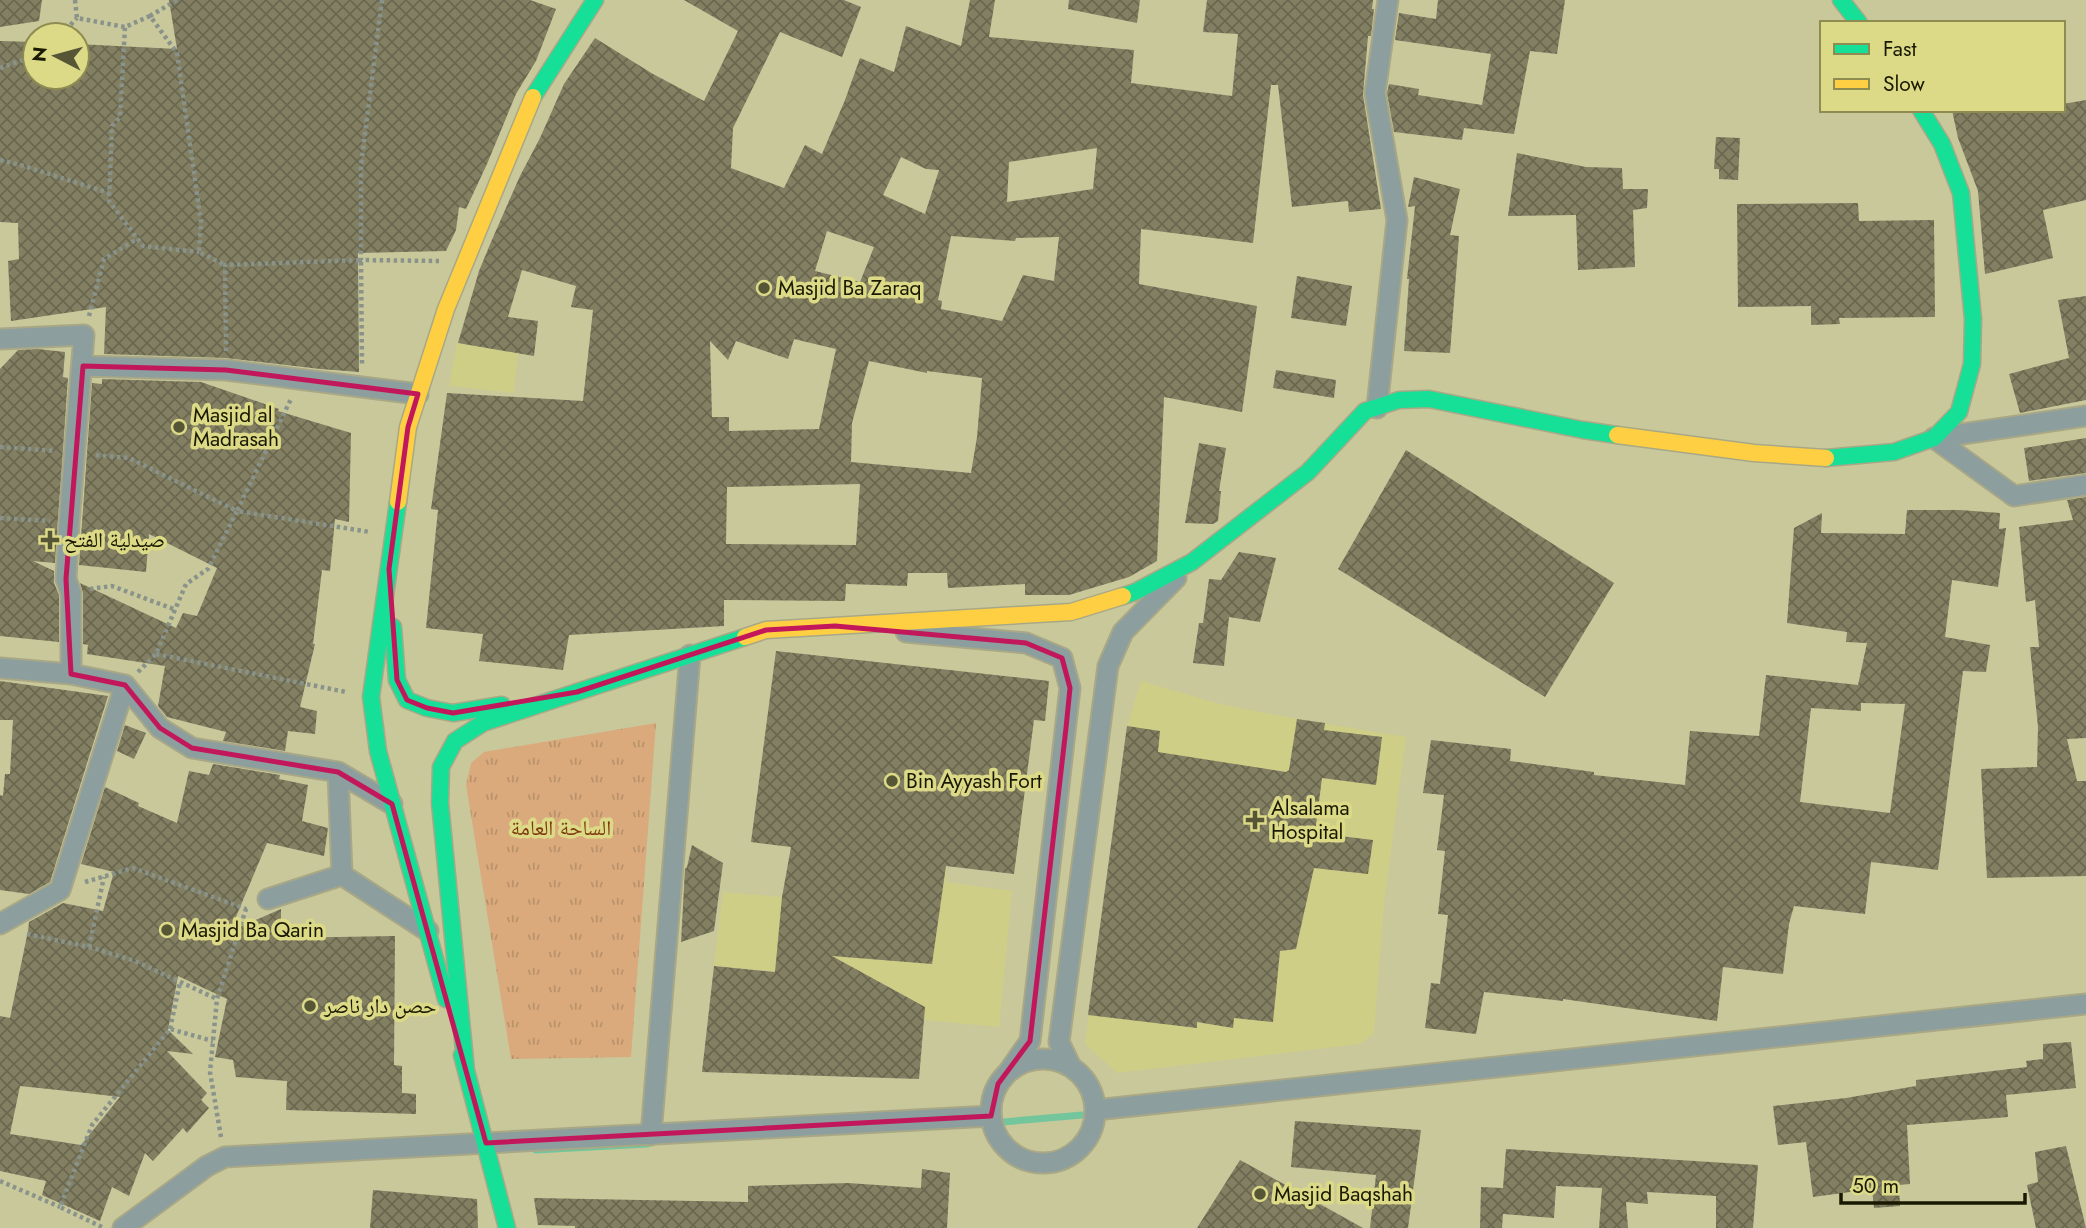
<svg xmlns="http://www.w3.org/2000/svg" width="2086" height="1228" viewBox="0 0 2086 1228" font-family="Jost,'Noto Naskh Arabic',sans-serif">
	<defs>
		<pattern id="park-tufts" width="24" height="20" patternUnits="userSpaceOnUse" patternTransform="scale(1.75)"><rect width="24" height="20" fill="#daaa7d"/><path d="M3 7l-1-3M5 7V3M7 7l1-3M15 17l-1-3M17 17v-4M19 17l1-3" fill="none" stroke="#ba926a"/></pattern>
		<pattern id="building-cross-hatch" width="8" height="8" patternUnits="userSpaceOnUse" patternTransform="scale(1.75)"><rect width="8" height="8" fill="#827f63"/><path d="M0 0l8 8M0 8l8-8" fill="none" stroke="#6a674f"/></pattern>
	</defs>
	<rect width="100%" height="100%" fill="#c8c89b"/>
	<path fill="#cfce87" d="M457,343L518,353L514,393L449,386Z
		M1141,681L1220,704L1297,719L1406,737L1384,903L1374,1033L1360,1044L1117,1073L1085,1044L1127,726Z
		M946,866V882L1012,891L999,1027L925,1020V1007L878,981L714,966L723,892L782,897Z"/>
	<path fill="url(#park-tufts)" d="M656,723L631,1057L511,1059L466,785L471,763L484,752Z"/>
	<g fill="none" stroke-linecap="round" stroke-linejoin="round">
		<path stroke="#73c69c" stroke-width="7" d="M991,1123L1094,1114
			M536,1150L647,1144"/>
	</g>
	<path fill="url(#building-cross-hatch)" fill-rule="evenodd" d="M0,0H42L39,21L0,27Z
		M169,0H530L556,9L536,61L516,94L487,164L466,209L459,207L456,230L446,251L358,253L359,372L320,369L226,358L104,354L106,307L11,321L8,261L19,259L18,223L0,222V41L35,42V77H77V44L177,49Z
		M684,0H844L861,7L842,57L780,32L733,128L731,168L784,188L805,145L822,154L845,100L860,58L894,72L906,26L961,46L970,0H995L989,37L1134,50L1131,83L1232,96L1238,34L1203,32L1207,0H1373L1372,9H1374L1371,36H1368L1363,95L1381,209L1349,212L1348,201L1292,207L1278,85H1271L1253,243L1141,229L1139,284L1257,306L1242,412L1164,397L1157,561L1129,577L1069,595H1025V584L948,588L947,573H908L907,586L846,584L845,601L724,600V626L569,635L563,670L479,661L483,634L426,628L438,510L431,509L447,393L583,401L593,310L571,307L576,286L522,270L508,317L538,321L534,356L458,343L479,271L491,242L520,176L540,138L564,84L595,38L653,74L704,101L738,31ZM1097,148L1093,189L1007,202L1009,162ZM901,157L926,169L939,170L925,214L883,195ZM827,231L874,247L860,282L815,271ZM951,236L1015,241L1016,238L1059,237L1054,281L1023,275L1002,321L941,309L942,301L938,300ZM794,339L836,349L819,429L729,431V417H712L710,341L728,360L736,341L788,359ZM869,361L927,373V371L982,378L977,437L971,473L851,462L852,423ZM860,484L856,545L726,544L727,487Z
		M1069,0H1140L1137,23L1068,9Z
		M1438,0H1565L1557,54L1530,51L1514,134L1464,128L1462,140L1394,132L1387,93L1389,84L1419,89L1418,95L1482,105L1491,54L1395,40L1399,13L1436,19Z
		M2086,100V200L2043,210L2053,258L1985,274L1978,191L1958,138L1952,110H2063V104Z
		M1716,137L1740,138L1738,180L1719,179V169H1714Z
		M1517,153L1586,167L1622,168L1623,189H1648L1647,208L1633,210L1635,267L1578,270L1576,215L1508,216Z
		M1414,177L1460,189L1450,235L1459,236L1450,353L1404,351L1409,279H1407L1415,206L1408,207Z
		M1858,203L1859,221L1934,220L1935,317L1839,318L1840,324L1811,325V306L1738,307L1737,204Z
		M1297,276L1352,286L1346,326L1291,318Z
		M2086,296V400L2020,413L2009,374L2069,358L2058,300Z
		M38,349L65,352L63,377L68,378L55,563L33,561L54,571V583L59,595V642L0,636V369L18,350Z
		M1276,370L1336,380L1334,398L1273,388Z
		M102,379L201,382L279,409L278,411L351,433L349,522L335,519L330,571L322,570L313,644H315L300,707L317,711L315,734L288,731L285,751L223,741L226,732L167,717L158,706L165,666L87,654L88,645L83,644V593L80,583L176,628L183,613L197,616L217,568L149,534L146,572L79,565L92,383L102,384Z
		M2086,438V473L2029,481L2024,448Z
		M1199,443L1226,448L1219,491H1221L1218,521L1213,524L1185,523Z
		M1406,450L1614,583L1545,697L1338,569Z
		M2086,497V738L2067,739L2077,781H2086V876L1987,878L1981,769L2037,767L2038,727L2030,647H2039L2035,600L2026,602L2019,527L2073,520L2067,500Z
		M1907,510H1960L2000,513L1999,529L2006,528L1998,587L1952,580L1945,637L1990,645L1986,672L1963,671L1938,870L1871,862L1865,914L1794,906L1789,924L1783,974L1723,967L1717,1021L1563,999V1001L1484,992L1476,1034L1425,1028L1431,983L1440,984L1448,915L1438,914L1445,851L1437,850L1444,795L1423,793L1431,740L1511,749L1510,761L1594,772V775L1685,785L1690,731L1759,736L1766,675L1858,685L1867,643L1846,642L1847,632L1787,623L1794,528L1822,513L1821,533L1905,534ZM1861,703L1905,704L1890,813L1800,802L1811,708L1861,711Z
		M1239,552L1276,558L1260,622L1229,617L1224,666L1193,663L1199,623H1203L1209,579L1221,580Z
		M776,651L1049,681L1045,721L1034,720L1014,874L946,866L932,964L832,956L925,1007L919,1079L702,1072L714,966L775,972L782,897L791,847L751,842Z
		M0,681L108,696L50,882L29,894L0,890V795L3,796L5,774H10L13,720H0Z
		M1297,719L1325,723L1324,730L1382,737L1376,785L1322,778L1315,833L1373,840L1368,874L1314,868L1296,949L1280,951L1273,1022L1234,1018L1233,1028L1197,1022V1028L1088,1015L1127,726L1160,731L1158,752L1286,772L1289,770Z
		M125,725L146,733L134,759L117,751Z
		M213,764L280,775L279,779L308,785L302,821L328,828L324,856L267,843L230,931L281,909V938L395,936L394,1065L402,1066V1093L416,1094V1114L286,1110L287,1081L236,1077L233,1060L215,1057L227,999L178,976L168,1030L193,1054L167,1051L207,1093L201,1100L209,1108L187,1133L183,1128L153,1161L145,1153L129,1196L112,1187L100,1221L42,1195L46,1181L0,1171V1016L10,1018L28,931L29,922L63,903L103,911L114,872L81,864L105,787L139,803L138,806L177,823L189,771L209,775ZM20,1086L86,1093L120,1097L81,1145L10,1134Z
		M692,845L723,863L714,931L681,942L685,869L687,867Z
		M2071,1042L2076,1088L2006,1095L2008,1117L1907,1125L1910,1184L1899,1185L1900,1206L1874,1208L1872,1189L1813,1197L1806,1142L1778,1145L1773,1106L1846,1098L1916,1086V1080L2027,1067L2026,1061L2043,1059V1044Z
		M1295,1121L1421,1130L1408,1228H1370L1376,1175L1291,1167Z
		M2066,1146L2086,1228H2036L2027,1185L2038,1182L2035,1152Z
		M1506,1149L1758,1165L1753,1228H1716V1196L1647,1192L1648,1204L1626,1202L1628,1228H1599L1602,1188L1556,1186L1554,1218L1503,1214L1502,1228H1480L1481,1187L1503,1188Z
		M1240,1160L1302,1194L1363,1228H1197Z
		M922,1169L950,1173L947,1228H575V1226L538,1225L534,1198L748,1202V1186L848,1183L921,1188Z
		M373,1190L477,1199L478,1228H370Z"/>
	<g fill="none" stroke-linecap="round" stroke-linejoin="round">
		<defs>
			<path id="street" d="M0,339L84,335L69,523L66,579L71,593V674L125,685L160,728L192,748L338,772L392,804
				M83,366L226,370L418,394
				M1377,408L1397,220L1375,93L1388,0
				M1934,438L2014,496L2086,485
				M1934,438L2086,416
				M906,632L1026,643L1062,658L1070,688L1030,1041L1009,1071
				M0,668L71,674
				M338,772L342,875
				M268,899L342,875L428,931
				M0,924L60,890L125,685
				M991 1111a52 52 0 1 1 104 0a52 52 0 1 1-104 0Z
				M1071,1067L1059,1042L1108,666L1123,632L1176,578
				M1095,1110L2086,1004
				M651,1135L690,655
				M123,1228L207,1166L225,1157L991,1116"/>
			<path id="fast" d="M1841,0L1859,23
				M533,97L595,0
				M1826,458L1894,452L1934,438L1959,412L1972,364L1973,319L1961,193L1942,144L1921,110
				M398,502L371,697L378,751L446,999
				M1123,596L1135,592L1192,562L1308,472L1365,411L1399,400L1429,399L1583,430L1617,435
				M393,627L397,680L407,700L427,708L453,713L502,705
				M462,1055L507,1228
				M466,1071L440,803L441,767L455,741L483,723L745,637"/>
			<path id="slow" d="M1617,435L1754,453L1826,458
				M398,502L408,427L446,309L533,97
				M745,637L766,630L1071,612L1123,596"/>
		</defs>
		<use href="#street" stroke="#a9a886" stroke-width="23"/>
		<use href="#fast" stroke="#a9a886" stroke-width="19"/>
		<use href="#slow" stroke="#a9a886" stroke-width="19"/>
		<path stroke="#89938a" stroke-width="4.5" stroke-dasharray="3.5 3.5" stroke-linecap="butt" d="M75,0L77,18L125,27
			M177,0L150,16L177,53L201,222L199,252L225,265
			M382,0L361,165V260L439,261
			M150,16L125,27L120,117L112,126L109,201L143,246L199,252
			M61,35L77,18
			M0,68L35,56
			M0,160L24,166L109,193
			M89,316L104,259L137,239
			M226,351L225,265L361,260L362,365
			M0,447L56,451
			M96,455L129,458L237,511L291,399
			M0,518L50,521
			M90,589L112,586L176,610
			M156,654L346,692
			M138,672L156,654L186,584L208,569L237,511L370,532
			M85,882L133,868L246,909L248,908
			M27,934L89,947L135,961L217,999
			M89,947L104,877
			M170,1029L180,982
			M221,1137L210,1072L217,999L246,909
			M0,1181L60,1207
			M102,1227L60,1207L92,1125L170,1029L213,1041"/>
		<use href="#street" stroke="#8c9e9e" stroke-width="19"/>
		<use href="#fast" stroke="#16e098" stroke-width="16"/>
		<use href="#slow" stroke="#ffcf43" stroke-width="16"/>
	</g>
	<path fill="none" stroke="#c2185b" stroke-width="5" stroke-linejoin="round" d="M83,366L226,370L418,394L408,427L389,569L397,680L407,700L427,708L453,713L577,692L766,630L835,626L1026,643L1062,658L1070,688L1066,728L1030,1041L998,1084L991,1116L486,1143L392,804L338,772L192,748L160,728L125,685L71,674L66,579Z"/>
	<g fill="#565637" stroke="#dcda87" stroke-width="2.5">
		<circle cx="764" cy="288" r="7"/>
		<circle cx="179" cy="427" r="7"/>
		<path d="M46.5 529.5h7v7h7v7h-7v7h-7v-7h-7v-7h7z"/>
		<circle cx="892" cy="781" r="7"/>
		<path d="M1251.5 809.5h7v7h7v7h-7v7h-7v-7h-7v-7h7z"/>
		<circle cx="167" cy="930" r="7"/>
		<circle cx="310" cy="1006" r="7"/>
		<circle cx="1260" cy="1194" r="7"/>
	</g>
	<g text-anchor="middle" stroke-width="7" stroke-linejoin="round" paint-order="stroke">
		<g font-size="21" fill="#191801" stroke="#dcda87" text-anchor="start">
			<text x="778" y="295">Masjid Ba Zaraq</text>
			<text x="193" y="422">Masjid al<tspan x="193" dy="24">Madrasah</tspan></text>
			<text x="64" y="547">صيدلية الفتح</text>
			<text x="906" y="788">Bin Ayyash Fort</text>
			<text x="1271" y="815">Alsalama<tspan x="1271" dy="24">Hospital</tspan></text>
			<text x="181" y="937">Masjid Ba Qarin</text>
			<text x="324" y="1013">حصن دار ناصر</text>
			<text x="1274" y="1201">Masjid Baqshah</text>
		</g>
		<g font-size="21" fill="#7f390e" stroke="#dcda87">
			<text x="561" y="835">الساحة العامة</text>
		</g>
	</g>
	<rect x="1820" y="21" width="245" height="91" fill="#dcda87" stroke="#8e8c51" stroke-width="2"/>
	<rect x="1834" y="44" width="35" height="10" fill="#16e098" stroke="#8e8c51" stroke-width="2"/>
	<text x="1883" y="56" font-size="21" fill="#191801">Fast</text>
	<rect x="1834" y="79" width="35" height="10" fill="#ffcf43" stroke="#8e8c51" stroke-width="2"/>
	<text x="1883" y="91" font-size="21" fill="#191801">Slow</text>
	<g transform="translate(56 56) rotate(276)"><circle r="33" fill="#dcda87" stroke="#8e8c51" stroke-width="2"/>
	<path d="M0-5L12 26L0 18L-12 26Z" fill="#565637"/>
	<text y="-10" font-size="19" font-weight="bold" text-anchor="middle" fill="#191801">N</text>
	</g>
	<path d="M1841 1193v10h184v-10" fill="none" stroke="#191801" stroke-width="3.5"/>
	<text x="1852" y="1193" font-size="21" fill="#191801" stroke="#dcda87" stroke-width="5" paint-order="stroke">50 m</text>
</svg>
